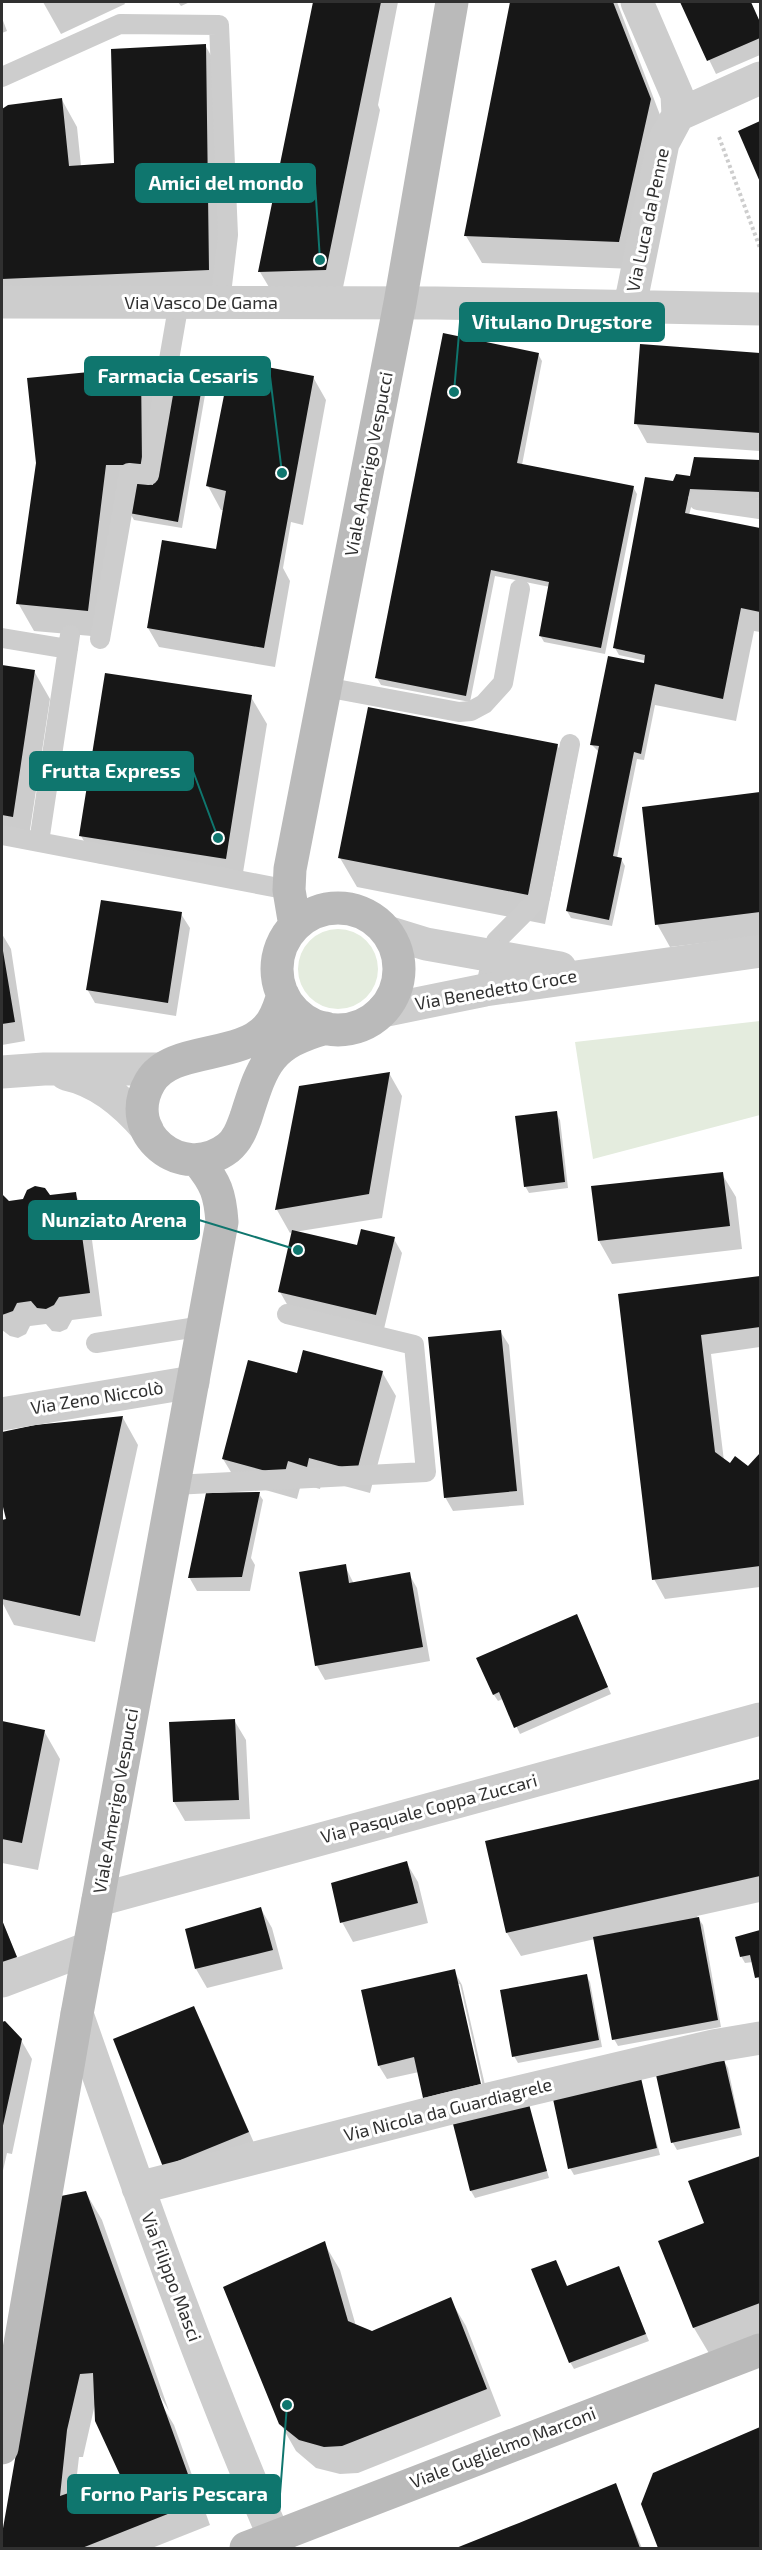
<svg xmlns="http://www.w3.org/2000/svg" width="762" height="2550" viewBox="0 0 762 2550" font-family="'Exo 2',sans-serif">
	<rect width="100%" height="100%" fill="#fff"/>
	<path fill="#e4ecde" d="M298 969a40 40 0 1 1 80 0a40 40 0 1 1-80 0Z
		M760,1021V1115L593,1159L575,1042Z"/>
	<path fill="#0003" fill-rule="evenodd" d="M43,2H124L125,4L61,34Z
		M178,2H190L181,6Z
		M314,2H398L378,105L380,110L341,297L276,299L260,272Z
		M511,2H617L665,128L634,269L482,263L466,236Z
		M681,2H749L760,26V55L716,74Z
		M2,18L7,31L2,33Z
		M205,45L221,73L224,297L2,307V111L9,106L62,100L77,127L81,166L116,164Z
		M760,122V179L740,132Z
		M642,345L760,354V451L647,443L636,423Z
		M538,354L542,361L522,465L633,487L637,494L605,654L544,642L540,635L550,587L495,576L470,702L381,685L377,678Z
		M140,368L156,396L201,389L205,395L182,528L134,520L130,513L103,637L34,631L18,603Z
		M313,377L326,400L303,525L291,522L283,568L290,581L275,667L159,647L148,628L219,551L225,510H221L208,486Z
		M695,458L760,461V499L694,496L689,515L760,530V632L754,631L736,721L655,705L644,760L637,759L617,858L621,859L625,866L612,926L571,918L567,911L599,752L592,745L646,661L619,655L615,648L674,483L691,478Z
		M2,666L34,671L50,699L28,843L2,839Z
		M251,697L267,724L241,885L97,863L81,836Z
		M557,745L574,774L545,924L357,887L340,858Z
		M760,793V936L670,947L657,924L643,808Z
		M181,914L190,928L176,1016L95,1003L87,989Z
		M2,934L11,949L25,1041L2,1045Z
		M389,1073L402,1096L382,1218L294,1232L358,1247L394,1239L402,1253L384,1329L288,1306L280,1292L293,1232L290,1233L277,1210L301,1088Z
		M556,1113L560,1120L568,1188L529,1193L525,1186Z
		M722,1174L736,1197L742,1249L612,1264L599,1241Z
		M75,1194L89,1217L102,1316L72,1320L67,1329L60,1332L52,1331L46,1324L30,1326L26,1334L18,1338L10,1336L2,1330V1195L9,1203Z
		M760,1278V1347L711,1354L724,1461L730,1466L748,1468L760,1456V1587L665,1599L654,1579L620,1295Z
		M500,1331L509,1345L524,1505L453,1511L445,1497Z
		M382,1372L396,1396L370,1493L322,1480L320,1489L301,1484L297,1499L237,1482L223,1459L298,1375Z
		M123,1418L138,1445L95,1642L14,1625L2,1602V1521L8,1520L2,1497V1433L35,1426Z
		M259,1494L263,1500L251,1558L255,1565L250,1591H197L189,1577Z
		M345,1566L354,1584L409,1574L417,1588L430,1661L325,1680L317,1666Z
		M577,1616L611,1694L520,1734L503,1699L498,1701L494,1695L478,1659Z
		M234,1720L246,1740L250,1819L185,1821L174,1802Z
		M2,1723L44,1731L60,1759L38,1870L2,1863Z
		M760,1780V1902L697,1916L703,1925L721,2027L618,2046L614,2039L595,1939L521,1956L507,1933L487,1842Z
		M406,1862L418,1882L428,1923L353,1942L342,1922Z
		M261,1909L272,1928L283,1969L207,1988L196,1969Z
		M2,1921L23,1971L2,1979Z
		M760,1931V1984L753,1962L745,1963L741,1956L736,1938Z
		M454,1971L462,1985L488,2098L433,2111L425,2098L419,2072L387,2079L379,2066ZM457,1984H460L484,2091L481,2092Z
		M586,1975L590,1982L602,2047L518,2063L514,2056Z
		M193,2008L204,2028L258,2152L164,2166Z
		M5,2023L21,2040L32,2059L12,2154L7,2153L2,2175V2024Z
		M724,2061L728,2068L742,2135L677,2150L673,2143L658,2076Z
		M640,2080L660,2155L574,2175L570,2168Z
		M528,2106L549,2178L475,2198L471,2191Z
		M760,2157V2336L710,2355L694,2328L659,2242L706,2224L690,2182Z
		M86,2193L102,2220L169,2411L157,2390L154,2392L174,2425L210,2525L152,2548H2L23,2430ZM95,2404L122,2475L75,2492L79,2457H83Z
		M324,2243L340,2270L356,2326L372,2333L450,2299L466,2326L501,2416L358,2473L340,2474L316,2468L296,2451L280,2423Z
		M622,2274L649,2341L574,2369L570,2362L567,2288Z
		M760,2428V2548H659L643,2504L750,2433Z
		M615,2485L642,2548H459L520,2524Z"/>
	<path fill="#171717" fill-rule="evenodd" d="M313,2H381L326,270L258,272Z
		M510,2H613L651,99L619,242L464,236Z
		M680,2H751L760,22V38L707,61Z
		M206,44L209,270L2,279V109L8,105L62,98L69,166L114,163L111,49Z
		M760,121V182L738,131Z
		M443,333L539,353L517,463L634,486L601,648L539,636L549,582L491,570L466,696L375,678Z
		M640,344L760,353V433L634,424Z
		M231,360L314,376L264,648L147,628L162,540L216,549L226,491L206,486Z
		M141,367L142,465H106L88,611L16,604L36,463L27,378Z
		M202,387L178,522L129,513L134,481L153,485L170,388Z
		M694,457L760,460V492L690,489L685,513L760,528V612L741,608L723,699L655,684L641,754L634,752L613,856L622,858L609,920L566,911L599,746L590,745L608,656L644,663L645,655L613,648L645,477L673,481L676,474L690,476Z
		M2,665L35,670L13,817L2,815Z
		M105,673L252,695L226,859L79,836Z
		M368,707L558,744L528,895L338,858Z
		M760,792V912L655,925L642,807Z
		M101,900L182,912L168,1003L86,990Z
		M2,945L15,1022L2,1024Z
		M390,1072L369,1194L275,1210L299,1086Z
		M557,1111L565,1182L524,1187L515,1116Z
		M723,1172L730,1226L598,1241L591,1186Z
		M35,1186L45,1188L50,1195L76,1192L90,1293L59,1297L54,1305L46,1309L37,1308L31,1301L17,1303L13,1311L2,1315V1194L9,1201L23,1199L27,1190Z
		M361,1229L395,1237L376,1315L278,1292L292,1230L357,1245Z
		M760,1276V1327L701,1335L715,1452L730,1463L735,1456L748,1466L760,1453V1566L652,1580L618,1294Z
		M501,1330L517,1491L444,1498L428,1337Z
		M303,1350L383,1371L357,1471L309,1458L307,1467L288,1461L284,1476L222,1459L248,1360L297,1373Z
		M123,1416L80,1616L2,1599V1520L6,1519L2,1503V1432L35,1425Z
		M260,1492L242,1577L188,1578L206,1493Z
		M346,1564L349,1583L410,1572L423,1647L315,1666L299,1572Z
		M577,1614L608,1687L514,1728L499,1692L493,1695L476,1658Z
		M235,1719L239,1800L173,1802L169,1722Z
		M2,1721L45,1730L22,1843L2,1839Z
		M760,1779V1876L506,1933L485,1841Z
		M407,1861L418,1903L340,1923L331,1883Z
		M261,1907L273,1950L195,1969L185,1929Z
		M699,1917L718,2020L612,2040L593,1937Z
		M2,1920L17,1957L2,1962Z
		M760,1930V1977L755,1978L750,1955L740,1957L735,1937Z
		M455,1969L481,2084L423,2098L414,2057L378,2066L361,1990Z
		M587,1974L599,2040L512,2057L500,1990Z
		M194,2006L249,2132L163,2167L113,2039Z
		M5,2021L22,2039L2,2130V2022Z
		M724,2059L740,2128L671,2143L656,2075Z
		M641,2078L657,2148L568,2169L553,2099Z
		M529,2104L547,2171L470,2191L453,2124Z
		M760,2156V2303L693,2328L658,2241L704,2223L688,2181Z
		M86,2191L198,2502L82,2548H2V2534L61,2196ZM93,2373L95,2421L120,2475L60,2496L67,2430L80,2374Z
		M325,2241L348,2321L372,2331L451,2297L487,2389L342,2446L324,2447L299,2440L279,2424L223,2287Z
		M556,2260L567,2286L619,2266L646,2334L569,2363L531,2269Z
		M760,2427V2548H658L641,2504L653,2473Z
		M616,2483L640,2548H456L519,2523Z"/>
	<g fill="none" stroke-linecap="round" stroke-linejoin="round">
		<path stroke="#cdcdcd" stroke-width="4" stroke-dasharray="3 3" stroke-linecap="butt" d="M719,137L760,248"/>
		<path stroke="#cdcdcd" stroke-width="20" d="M2,77L120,24L219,25L228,235L220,302
			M698,500L760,509
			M2,638L68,649
			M100,639L129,473L149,475L179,302
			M325,687L459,712L471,711L484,704L503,683L520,589
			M2,835L289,890
			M39,842L70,635
			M485,990L496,941L540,897L570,744
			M96,1343L203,1326
			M174,1485L426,1472L414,1345L287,1314"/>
		<path stroke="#cdcdcd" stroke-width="33" d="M678,115L760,78
			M2,302L437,303L760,309
			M630,306L663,143L678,115L677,95L637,2
			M387,932L426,944L560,968
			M382,1011L485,990L760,951
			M2,1072L44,1069H160
			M66,1074C99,1081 126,1104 147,1129
			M2,1414L193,1382
			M98,1900L760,1719
			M2,1981L89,1948
			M77,2014C140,2194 203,2374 279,2548
			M138,2188L447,2109L713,2046L760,2038"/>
		<path stroke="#bababa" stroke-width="33" d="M277 969a61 61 0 1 1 122 0a61 61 0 1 1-122 0Z
			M295,926L289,890L290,869L400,303L452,2
			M283,995C279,1007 276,1019 267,1028C238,1060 171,1046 150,1082C120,1133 182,1183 228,1148C238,1140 242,1128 246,1117C263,1064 268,1044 326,1028
			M2,2448L77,2014L222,1222C220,1194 216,1183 198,1161
			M246,2548L760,2350"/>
	</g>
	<g text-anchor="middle" stroke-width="6" stroke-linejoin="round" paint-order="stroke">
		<g font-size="18" fill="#303030" stroke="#fff">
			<text transform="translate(648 220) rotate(-78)" y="6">Via Luca da Penne</text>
			<text x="201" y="309">Via Vasco De Gama</text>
			<text transform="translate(369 464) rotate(-79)" y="6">Viale Amerigo Vespucci</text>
			<text transform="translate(496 990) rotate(-10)" y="6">Via Benedetto Croce</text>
			<text transform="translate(97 1398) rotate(-9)" y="6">Via Zeno Niccolò</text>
			<text transform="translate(116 1801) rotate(-80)" y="6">Viale Amerigo Vespucci</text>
			<text transform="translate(429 1809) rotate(-15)" y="6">Via Pasquale Coppa Zuccari</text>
			<text transform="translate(448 2110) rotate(-14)" y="6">Via Nicola da Guardiagrele</text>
			<text transform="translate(171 2277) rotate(69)" y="6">Via Filippo Masci</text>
			<text transform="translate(503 2448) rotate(-21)" y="6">Viale Guglielmo Marconi</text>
		</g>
	</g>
	<path fill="none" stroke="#0f766e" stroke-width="2" d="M320 260L315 183M454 392L460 322M282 473L270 376M218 838L193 771M298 1250L199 1220M287 2405L280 2494"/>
	<g fill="#0f766e" stroke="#fff" stroke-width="2">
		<circle cx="320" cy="260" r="6"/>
		<circle cx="454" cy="392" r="6"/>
		<circle cx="282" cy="473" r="6"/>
		<circle cx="218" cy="838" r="6"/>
		<circle cx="298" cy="1250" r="6"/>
		<circle cx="287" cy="2405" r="6"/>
	</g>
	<g fill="#0f766e" stroke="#0f766e" stroke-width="2">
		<rect x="136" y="164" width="179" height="38" rx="6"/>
		<rect x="460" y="303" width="204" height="38" rx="6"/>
		<rect x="85" y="357" width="185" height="38" rx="6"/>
		<rect x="30" y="752" width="163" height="38" rx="6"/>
		<rect x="29" y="1201" width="170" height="38" rx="6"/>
		<rect x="68" y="2475" width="212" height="38" rx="6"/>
	</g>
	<g font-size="20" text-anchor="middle" font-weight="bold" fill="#fff">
		<text x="226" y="190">Amici del mondo</text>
		<text x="562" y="329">Vitulano Drugstore</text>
		<text x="178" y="383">Farmacia Cesaris</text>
		<text x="111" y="778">Frutta Express</text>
		<text x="114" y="1227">Nunziato Arena</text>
		<text x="174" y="2501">Forno Paris Pescara</text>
	</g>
	<rect width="762" height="2550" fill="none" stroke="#303030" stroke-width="6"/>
</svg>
